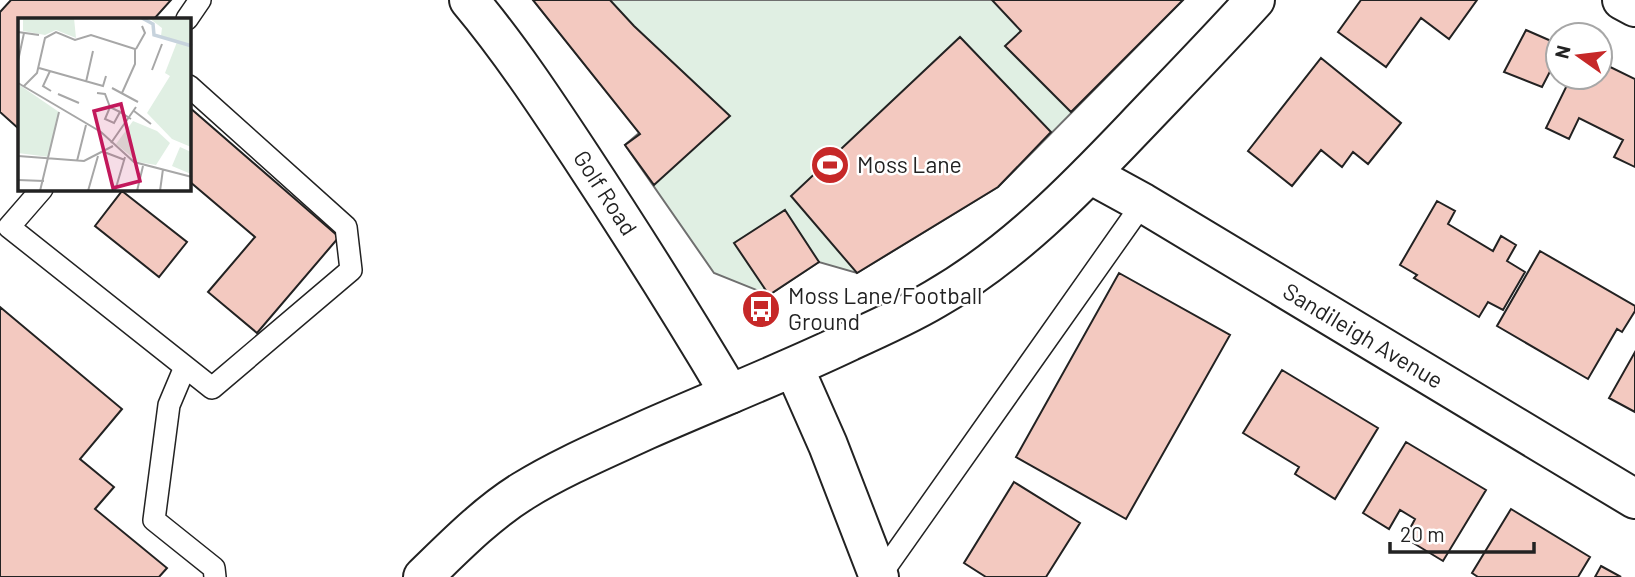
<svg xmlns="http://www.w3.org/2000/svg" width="1635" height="577" viewBox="0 0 1635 577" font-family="Barlow,sans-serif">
	<rect width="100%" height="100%" fill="#fff"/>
	<path fill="#e0efe3" stroke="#6f6f6f" stroke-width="2" d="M533,0H1183L998,187L857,273L819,262L769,295L714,273L625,145L639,133Z"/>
	<path fill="#f3c9c0" stroke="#222" stroke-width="2" d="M11,0H171L154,19H19V129L0,112V12Z
		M533,0H610L634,26L730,116L654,185L625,145L640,134Z
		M992,0H1183L1071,112L1005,46L1021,31Z
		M1361,0H1477L1449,39L1421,18L1386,67L1338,32Z
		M1526,30L1558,44V56L1542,87L1504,72Z
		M960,37L1051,132L998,187L857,273L791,196Z
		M1321,58L1401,123L1368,164L1353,152L1342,167L1321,150L1292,186L1248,151Z
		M1600,62L1635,79V167L1614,157L1623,140L1579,118L1569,139L1546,128L1571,77H1600Z
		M189,107L339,237L257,333L208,292L255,237L189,181Z
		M122,191L187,242L159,277L95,226Z
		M1437,201L1455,211L1448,224L1493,251L1501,236L1516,245L1507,261L1525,272L1503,310L1488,302L1479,317L1414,278L1417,275L1400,265Z
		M785,210L819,262L769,295L734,243Z
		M1540,251L1635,306V311L1622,332L1617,329L1588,379L1497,326Z
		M1119,273L1230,335L1126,519L1016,457Z
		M0,307L122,409L80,459L114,487L95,509L167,568L159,577H0Z
		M1635,352V412L1609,398Z
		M1282,370L1378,428L1335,499L1295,474L1299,467L1243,433Z
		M1406,442L1486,490L1443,561L1405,538L1415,519L1400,510L1389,529L1363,513Z
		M1014,482L1080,523L1046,577H986L964,563Z
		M1511,509L1590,557L1578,577H1478L1472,573Z
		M1601,566L1621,577H1595Z"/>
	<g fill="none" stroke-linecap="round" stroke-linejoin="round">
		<defs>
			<path id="lane" d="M187,19L200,0
				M42,189L9,227L212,388L351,270L346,227L189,86
				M185,367L169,405L154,520L214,568L215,577
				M879,577L1143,203"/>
			<path id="street" d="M469,0C510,49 545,102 580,155C632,234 682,313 730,394
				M1622,0L1635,7
				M1090,174L1143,203L1635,499"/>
			<path id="secondary" d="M794,368L828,445L879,577
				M423,577C454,547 486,514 523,491C562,467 605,449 646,430C714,400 783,373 850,341C879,328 908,315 935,299C1012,255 1075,190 1135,127C1175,85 1216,43 1255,0"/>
		</defs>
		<use href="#lane" stroke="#222" stroke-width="24"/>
		<use href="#street" stroke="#222" stroke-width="42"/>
		<use href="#secondary" stroke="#222" stroke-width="42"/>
		<use href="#lane" stroke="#fff" stroke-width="21"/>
		<use href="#street" stroke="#fff" stroke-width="38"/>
		<use href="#secondary" stroke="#fff" stroke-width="38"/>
	</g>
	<defs>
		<symbol id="stadium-disc" viewBox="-11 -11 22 22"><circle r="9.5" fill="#c62828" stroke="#fff"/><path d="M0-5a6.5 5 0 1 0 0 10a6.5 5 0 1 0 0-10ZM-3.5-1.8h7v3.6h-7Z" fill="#fff"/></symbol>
		<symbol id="bus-disc" viewBox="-11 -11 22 22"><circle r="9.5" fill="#c62828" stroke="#fff"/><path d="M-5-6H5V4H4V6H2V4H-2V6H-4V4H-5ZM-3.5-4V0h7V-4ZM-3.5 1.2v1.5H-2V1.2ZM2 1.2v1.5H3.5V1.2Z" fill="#fff"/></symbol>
	</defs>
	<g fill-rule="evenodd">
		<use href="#stadium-disc" x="808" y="143" width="44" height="44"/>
		<use href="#bus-disc" x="739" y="287" width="44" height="44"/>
	</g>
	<g text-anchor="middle" stroke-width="5" stroke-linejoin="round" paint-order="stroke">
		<g font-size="23" fill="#222" stroke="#fff" text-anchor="start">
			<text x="857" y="173">Moss Lane</text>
			<text x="788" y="304">Moss Lane/Football<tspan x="788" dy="26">Ground</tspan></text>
		</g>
		<g font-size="23" fill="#222" stroke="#fff">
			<text transform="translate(605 193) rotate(57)" y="8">Golf Road</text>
			<text transform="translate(1363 336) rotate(31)" y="8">Sandileigh Avenue</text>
		</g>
	</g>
	<g transform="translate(18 18)">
		<rect width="173" height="173" fill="#fff"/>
		<path d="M5,0H56L58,20L38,12L27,17L5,13ZM131,0H173V129L154,121L129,95L152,58L147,55L159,24L143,18L144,10ZM0,66L41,94L31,139L0,135ZM115,103L139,113L152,125L138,147L120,144L98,126ZM162,129L173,134V156L154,148Z" fill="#e0efe3"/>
		<path fill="none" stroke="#c7d3dd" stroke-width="3.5" d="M124,0L135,6L136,17L174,28"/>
		<path fill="none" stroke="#a7a7a7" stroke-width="2" d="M0,14L21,17M118,31L127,15L124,8M0,43L6,15M21,50L85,68L88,58M134,52L144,26M32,53L25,68L33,73M68,64L75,33M0,65L83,114L116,144L174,159M6,68L19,55L27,20L38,14L57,22L73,17L117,31V46L104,75M94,70L120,84M79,75L87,76L92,89M40,76L61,85M116,93L133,106M102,94L92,89L87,101L96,105L102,94L113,101M93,125L118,89M86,134L107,142M0,138L66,143L95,128M59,143L68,107M0,162L26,163M22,173L41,94M70,173L80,138M97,173L107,139M119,173L125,148M142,173L145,151"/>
		<path fill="#c2185b" fill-opacity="0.15" stroke="#c2185b" stroke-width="3.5" d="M103,86L122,163L95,170L76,93Z"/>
		<rect width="173" height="173" fill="none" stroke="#222" stroke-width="3.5"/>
	</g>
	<g transform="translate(1579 56) rotate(284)"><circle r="33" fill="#ffffff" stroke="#a7a7a7" stroke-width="2"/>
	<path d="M0-5L12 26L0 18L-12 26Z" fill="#c62828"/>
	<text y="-10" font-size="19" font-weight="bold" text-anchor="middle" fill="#222222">N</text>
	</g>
	<path d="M1390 542v10h144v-10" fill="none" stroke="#222222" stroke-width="3.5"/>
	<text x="1400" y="542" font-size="21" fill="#222222" stroke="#ffffff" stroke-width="5" paint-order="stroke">20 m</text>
</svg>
